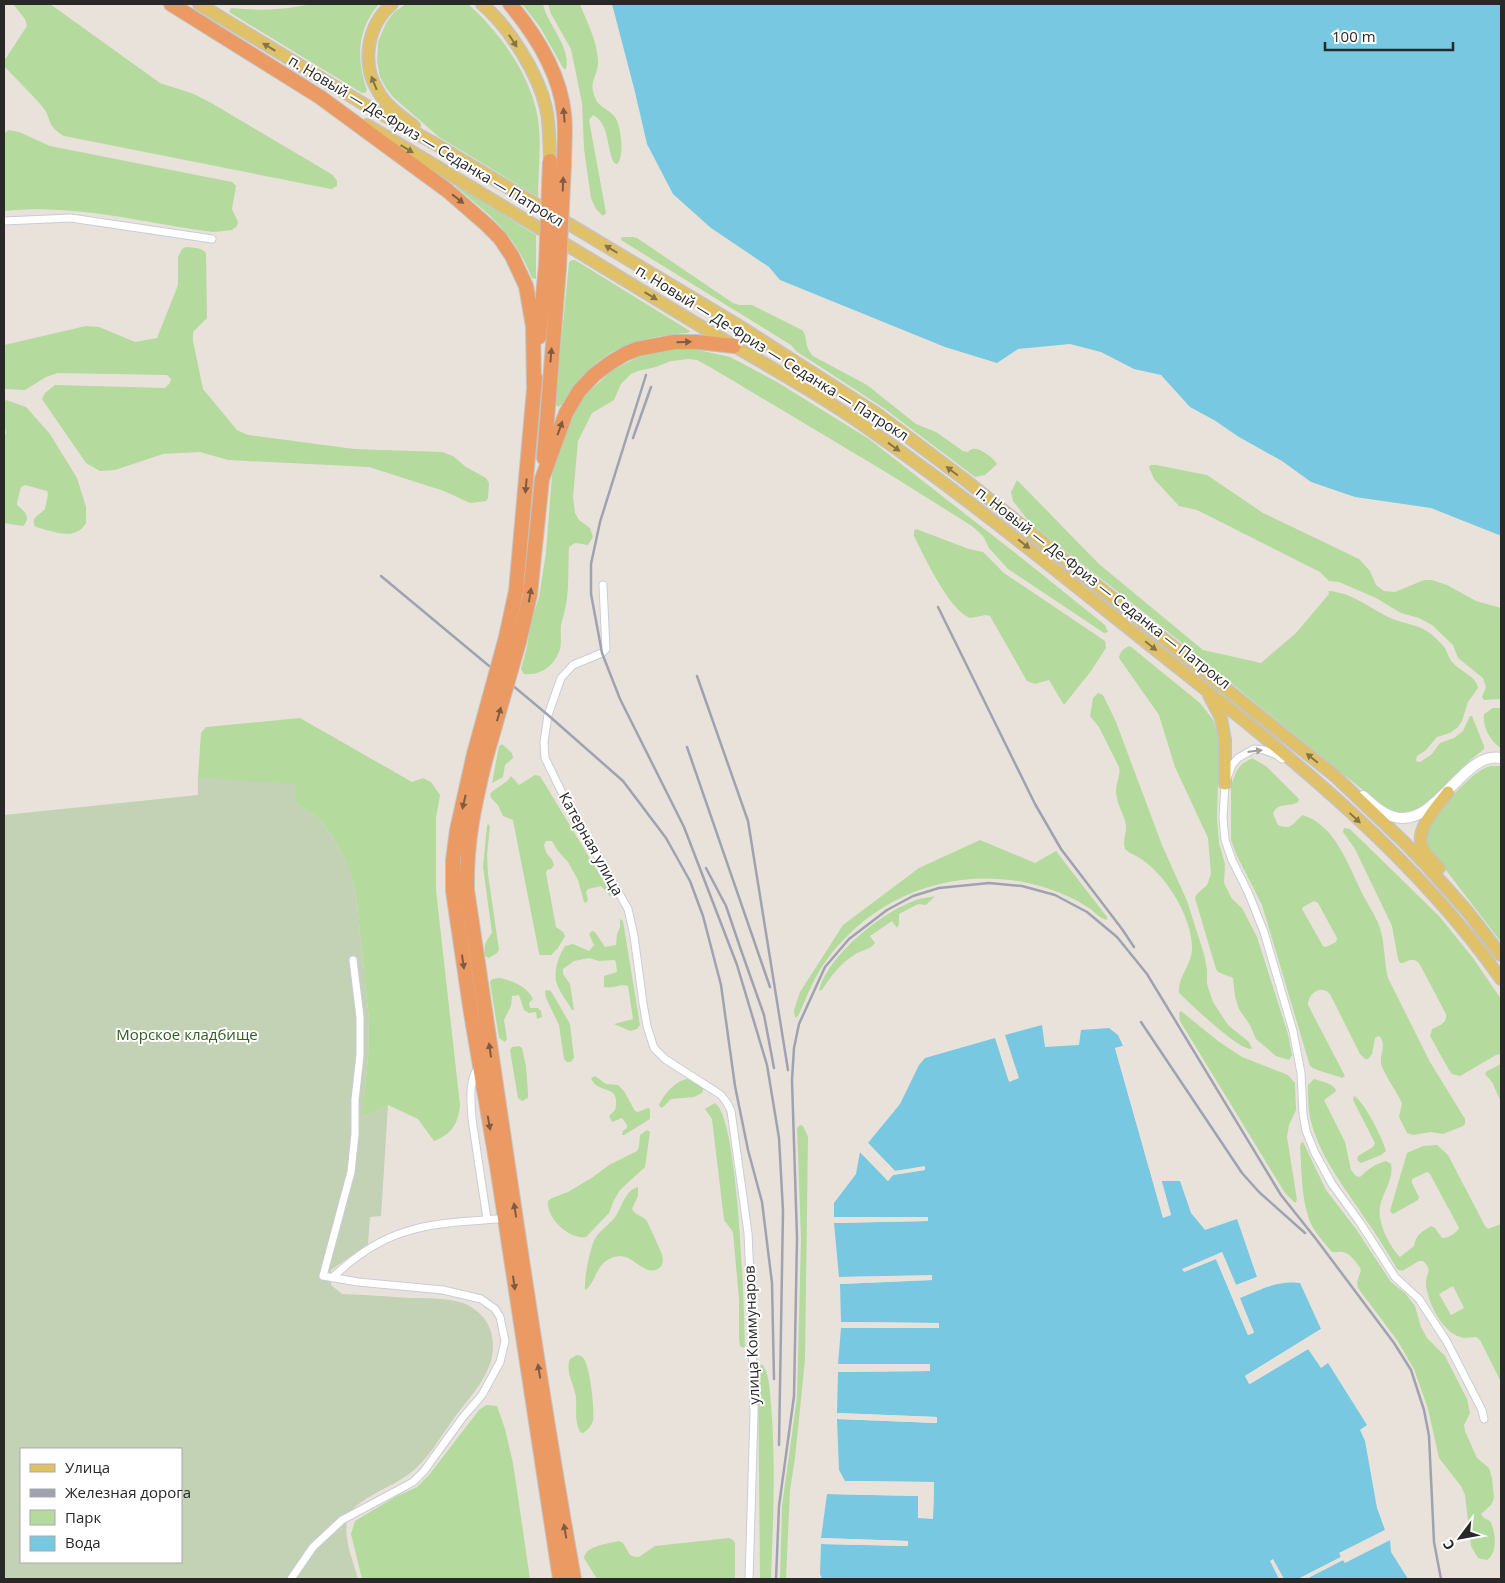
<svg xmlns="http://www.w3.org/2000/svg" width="1505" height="1583" viewBox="0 0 1505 1583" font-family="'Open Sans',sans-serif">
	<rect width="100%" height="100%" fill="#e9e2db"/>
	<path fill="#b4da9d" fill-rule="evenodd" d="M13,4H50L160,83L194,94L213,104L333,175L337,181V186L331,189L64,136C46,126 52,118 42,106C30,92 16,79 4,66V61L27,26L25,19Z
		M312,4H379C357,29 356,59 367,90L365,93H362L229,12L231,8C258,11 285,10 312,4Z
		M406,4H468C501,33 536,82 539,128C541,150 538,174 538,197L439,137L393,97L386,88L380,77L377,62L378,42L386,23L394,12Z
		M522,4H543C548,26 571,46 566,69H564L562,66L540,27Z
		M548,4H580C587,23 598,42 598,62C598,76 589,80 594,95C598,108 608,108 615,117C621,125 625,157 617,164L614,163C606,147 610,124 593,115L589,120L606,213L603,216L596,209L591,198L584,149L582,103L571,49L551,14Z
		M8,130L19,132L50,146L232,182L236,186L232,209L238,222L237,226L232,230L213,232C144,223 74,203 4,211V134Z
		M457,186L536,235V279L532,278C528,269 524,259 518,250C503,224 479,206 456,187Z
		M622,237H633L637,238L733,303L739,305H752L802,330C809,338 803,345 813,356L867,385L916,424L936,432L963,451L968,452C970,450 972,448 976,449C981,449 995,459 997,464L996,465L985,475L975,477L885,409L796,351L791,345L621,240Z
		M186,247C194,248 201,247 206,253L207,318L193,332V341L203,389L237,430L248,435L354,449L442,452L453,456L466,467L486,478L489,483L488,498L486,501L470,503L444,491L369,467L228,460L200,452L163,454L115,470L100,471L86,463L42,399L45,393L55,385L165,388L170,383L171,379L167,375L58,373L46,377L25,390L4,389V345L86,326L99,327L135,342L157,338L178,285V257L182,249Z
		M572,260H575L690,331L688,333C652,336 615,343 589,370C580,380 572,393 563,404L558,407L556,405V395L569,262Z
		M674,349H694L730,357L777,382L869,439L1014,552L1105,625L1108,632L1104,633L1008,569L989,548L983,536L972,526L889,474L710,367L697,360L689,359L671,361L656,367L638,371L631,374L621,384L614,400L592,413L578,441L573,497L575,513L579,520L590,528L593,537L588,545L575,543L569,547C568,564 569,582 567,598C566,608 563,616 561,625C560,633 562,642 560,649C555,665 541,676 524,674L521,669L527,647L530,624L539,597L546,553L552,474L571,415L585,395L613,370L638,357L654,352Z
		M6,400L26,407L50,434L77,478L86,507V523C75,542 53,531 36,527L34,525C32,516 40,515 45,509L48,494L47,491L25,485L21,487L17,503V505C24,511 32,517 23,526L4,523V436L6,433L4,423V401Z
		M1151,465H1156L1207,475L1263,513L1359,559L1370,571L1376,585L1384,591L1395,592L1424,580H1432L1447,585L1476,601L1501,608V699L1484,700L1482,697L1486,687L1483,678L1458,658L1453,645L1432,625L1419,618L1401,613L1376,598L1339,582L1329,581L1320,572L1197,510L1179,506L1154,479L1149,467Z
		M1017,480L1099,564L1203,650L1261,663L1296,633L1329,594L1328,591C1351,592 1368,607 1388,617C1402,624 1419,624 1431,634C1436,638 1441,643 1445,648C1448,654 1449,659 1454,664C1462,672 1477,677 1478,688L1468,702L1462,721L1458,727L1450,733L1437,737L1426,750L1417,756L1416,761L1420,762L1432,754L1440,743L1454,738L1463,731L1470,716H1472L1484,746V749C1477,755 1470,760 1463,767C1448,781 1426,812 1403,813C1396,814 1391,811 1385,808L1146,614L1030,523L1013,501L1011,492Z
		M916,529L969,549L983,552L1004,573L1105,641L1106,648L1091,671L1064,705L1049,680L1035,684L1027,681L990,616L986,615L970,618C949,610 924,556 914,536V531Z
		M1130,646L1200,703L1214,721L1219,742L1217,818L1219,843L1225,864L1224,883L1232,899L1242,908L1257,937L1288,1034L1292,1055L1289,1060L1276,1056L1256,1039L1250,1025L1239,1009L1235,997L1233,978L1218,972L1216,969L1195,898L1197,894L1207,885L1211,874L1208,838L1175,767L1159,715L1119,658C1120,651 1124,648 1130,646Z
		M1098,693L1103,695L1116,722L1162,845L1187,901L1204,954L1207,970V984L1213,1002L1228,1025L1249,1042L1252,1048L1250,1049C1235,1047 1192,1005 1179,993C1177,978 1192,964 1192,949C1193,920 1168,878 1144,861C1138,856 1130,854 1125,849C1122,840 1127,834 1126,825C1124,813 1116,804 1116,791C1116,782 1121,775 1119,767L1099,727L1090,716L1093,698Z
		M1493,708H1501V748C1491,742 1482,727 1484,714Z
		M300,718L412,782L423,778L431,782L440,795L436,818V890L460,1105C458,1124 452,1134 434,1141L418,1119L388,1105L364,1117V1096L368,1058L369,1019L356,894L348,865L332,836L320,819L297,804L198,777L201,733L206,727Z
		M502,744L512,753L513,758L505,765L503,777L492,783L499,746Z
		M1252,758L1266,766L1299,799L1298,802C1288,808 1278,801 1273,814L1278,825C1293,831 1293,822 1303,815C1336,826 1348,865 1362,893C1368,905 1376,916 1380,928C1385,944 1384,962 1388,978L1430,1062L1465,1119V1124L1463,1126L1443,1134L1431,1132L1413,1135L1407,1133L1399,1117L1402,1103C1398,1094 1382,1071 1381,1063C1380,1053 1387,1044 1379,1036L1375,1038L1372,1054L1368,1059H1365L1360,1054L1330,994C1321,984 1308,993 1308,1005L1345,1076L1342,1078C1333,1074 1316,1071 1310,1066L1262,905L1237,856L1231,840V785L1237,770L1242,764ZM1314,901L1318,903L1337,938L1336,942L1326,947L1323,946L1302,909L1303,907Z
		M1490,766H1501V942L1426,844C1426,840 1426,837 1427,833C1433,815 1471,771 1490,766Z
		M535,775L540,776L612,895L610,896L601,886L588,889L586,892L588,900L586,903L584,902L578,880L568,862L558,851L552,841H546L544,845C546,857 552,856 554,865L551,869L547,870L546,873L556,927L563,932L565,936L558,948L551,955H540L539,953L513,820L503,816L498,805L491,798L490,794C496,787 506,785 511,776L519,785Z
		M488,824L490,826L487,855L488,874L499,950L497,953L489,958L485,956C484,945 485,942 492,933L483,867L487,826Z
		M1344,828L1350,829L1439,916L1473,958L1501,999V1054L1496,1055L1460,1076L1452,1074L1449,1070L1430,1036L1432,1029C1440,1025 1447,1024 1446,1014L1419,963L1415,960H1410L1403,963H1400L1398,959L1392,926L1355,849L1343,832Z
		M980,840L1035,863L1056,851L1107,917V920C1100,919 1095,912 1089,908C1074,898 1057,891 1040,886C957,863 872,894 823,965C813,980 806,999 798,1016L795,1018L794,1010L800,992L843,925L919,868Z
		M935,896L926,905L918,904L899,914V924L897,928L892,921L870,936L875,943C870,950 861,950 854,955C840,964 831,976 822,990L819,991C827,956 882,912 916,900C921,898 928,898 935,896Z
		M620,919L623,921L640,1025L637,1029L630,1031L614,1024L633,1019L628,986C621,983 612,989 604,987V976L617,972L616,963L615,960L599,961L589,958L574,961L563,969V974L570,984L574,1010H572C567,1001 558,990 556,981C554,970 559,955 565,946L573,944L589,951L594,945L589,934L592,931L595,932L605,947L616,945L617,934L620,927Z
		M500,978C513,981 527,986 533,999L529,1003L530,1008H538L541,1011L542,1017L537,1019L536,1012L529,1013L524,1010L519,995L512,996L511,1006L504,1020L507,1039L505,1042L499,1038L490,982L492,979Z
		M547,990L551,991L570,1024L574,1058L571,1062H567L564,1059L559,1025L546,998L545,991Z
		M1181,1011L1218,1041L1242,1057L1288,1075L1295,1083L1296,1110L1289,1125L1287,1137L1297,1200L1295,1203L1285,1193L1180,1021L1179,1013Z
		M519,1046L522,1048L526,1066L528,1094V1098L522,1101L518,1098L510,1050L512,1047Z
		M1501,1064V1102L1492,1082L1485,1074L1487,1071Z
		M595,1076L606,1084L618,1085L624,1091L635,1111L638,1112L648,1108L650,1109V1119L624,1135H622L623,1131L627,1128V1125L622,1118L612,1122L609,1116C611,1114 613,1112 615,1110C616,1108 616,1104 616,1102C617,1085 597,1094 591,1078Z
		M688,1079L704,1088L702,1093L694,1097L671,1099L662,1108L660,1107L659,1105C664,1094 676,1080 688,1079Z
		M1314,1079C1322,1082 1334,1083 1336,1091L1324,1100L1345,1142L1351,1170L1356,1176L1360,1177C1368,1169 1375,1164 1386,1161L1391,1164C1394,1179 1383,1192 1380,1206C1377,1222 1389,1246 1400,1257L1414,1246C1416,1234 1422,1232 1431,1226L1435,1228L1442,1238C1447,1239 1457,1233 1459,1228L1430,1174L1427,1172L1412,1179V1183L1419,1197L1418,1200L1393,1214L1390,1211L1407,1153L1423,1146L1437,1145L1448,1155L1485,1226L1488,1229L1501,1224V1382L1480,1340L1476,1337C1472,1337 1467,1338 1464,1338C1443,1335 1428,1303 1426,1285C1425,1273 1434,1271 1423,1261H1419L1402,1271L1397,1269C1387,1252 1377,1235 1366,1220C1344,1186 1316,1153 1309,1112C1308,1103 1308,1094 1308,1085ZM1453,1286L1464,1308L1451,1315L1439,1294Z
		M1354,1096C1364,1101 1383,1139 1386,1151L1381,1155L1361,1163L1357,1160L1358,1156L1373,1147L1375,1143L1353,1100Z
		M715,1103C739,1119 744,1309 745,1346L743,1348L740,1346L739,1339V1299L733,1232L724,1220L712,1119L705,1109Z
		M800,1125L803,1126L808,1137L805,1360L795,1458L790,1490L786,1579H780L782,1506L797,1397L801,1239L797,1128Z
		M647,1130L650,1132L645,1167L620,1190L614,1200L609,1213L586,1237C569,1240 546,1218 548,1201L552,1198L568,1192L593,1177L609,1165L637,1151L639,1147L640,1135Z
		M1303,1142L1326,1190L1356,1229L1391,1282L1405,1293L1415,1306L1421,1327L1427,1338L1445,1356L1467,1399L1470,1413L1464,1425L1465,1431L1477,1458L1489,1468L1492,1478L1494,1498L1491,1505L1481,1514L1484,1518L1490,1521C1496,1532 1498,1553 1487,1560L1478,1558L1471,1546L1465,1495L1461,1486L1439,1458L1428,1409L1414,1369L1397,1340L1358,1288L1357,1282L1361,1270C1358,1264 1351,1254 1343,1252C1338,1251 1336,1254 1331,1251C1325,1243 1317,1235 1312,1226C1301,1202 1302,1172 1300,1147L1301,1143Z
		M638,1187V1196L632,1209C636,1216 642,1215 647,1221L662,1254C663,1259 664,1265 659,1268C646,1278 633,1255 620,1256C594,1259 598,1282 585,1290C584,1279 590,1246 596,1237C602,1228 612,1223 617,1214C623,1204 625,1191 638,1187Z
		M577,1355C581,1356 582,1356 584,1359C590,1368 595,1410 593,1421C591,1426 588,1430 583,1433L580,1432C574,1420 577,1409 576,1397C574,1384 565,1372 570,1359Z
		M762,1364C770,1374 770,1393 771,1405C776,1463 773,1521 771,1579H760L758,1367Z
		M486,1405L497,1406L505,1429L513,1463L530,1579H362L351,1534L355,1521L395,1497L417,1487L429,1475L479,1410Z
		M729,1538L733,1540L735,1543V1579H597L584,1558C586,1545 608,1544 619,1541L623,1543L630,1555L635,1557H639L655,1546Z"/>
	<path fill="#c3d1b4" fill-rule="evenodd" d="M198,777L296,784L297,804L320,819L332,836L348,865L356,894L369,1019L368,1058L364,1096V1117L388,1105L381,1216L370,1217L368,1244L331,1270V1285L342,1294C365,1295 387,1296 410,1298C427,1298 446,1298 463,1303C476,1308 487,1318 491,1332C501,1368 471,1394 452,1421C439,1439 427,1461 409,1474C396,1485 353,1500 348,1517C342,1537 353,1560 358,1579H4V815L198,795ZM21,1449H181V1562H21Z"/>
	<path fill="#78c8e1" d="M612,4H1501V534L1499,535L1431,508L1355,497L1311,482L1282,461L1239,437L1214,420L1190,407L1161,375L1134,369L1101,352L1070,344L1018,349L997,363L945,347L780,280L769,267L711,228L673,194L647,144L635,92Z
		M1042,1025L1045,1047L1079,1045L1081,1030L1109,1028L1118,1035L1123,1046L1115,1048L1163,1217L1171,1215L1161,1181H1180L1191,1213L1205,1230L1237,1219L1257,1277L1236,1285L1222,1252L1184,1272L1216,1259L1248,1335L1254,1332L1239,1298C1258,1290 1279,1280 1300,1283L1321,1329L1245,1376L1250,1384L1308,1349L1321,1368L1328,1363L1367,1425L1360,1430L1365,1441L1377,1508L1385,1530L1340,1553L1341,1557L1298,1579H1284L1273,1559L1270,1561L1279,1579H822L820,1574L821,1544L908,1546V1541L821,1538L827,1494L918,1496V1518H933L934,1482L845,1481L839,1470L837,1419L937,1423V1417L837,1413L838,1372L930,1371L929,1364H838L841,1328H939V1323L841,1322L840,1284L931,1280L932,1276L839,1277L834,1223L928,1221V1218L834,1217V1203L856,1174L860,1152L888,1181L893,1175L925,1170L924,1167L895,1171L868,1143L900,1104L919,1065L925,1058L995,1038L1009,1082L1019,1078L1005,1035Z
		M1390,1540L1391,1552L1408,1579H1306L1343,1560L1345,1562Z"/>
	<path fill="#e9e2db" d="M1123,1046L1124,1048L1118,1050L1165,1215L1168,1214L1159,1181L1161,1178L1171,1215L1163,1218L1115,1048Z
		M868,1143L895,1171L925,1166V1170L893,1175L888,1181L860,1152L862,1150L888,1177L893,1173L867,1145Z
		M834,1217H928V1221L834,1223V1221L884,1220H834Z
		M1222,1252L1236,1285L1257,1277L1258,1279L1235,1288L1221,1255L1217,1257L1249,1332L1251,1331L1237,1297L1261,1286L1262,1289L1240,1298L1254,1333L1248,1335L1216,1259L1184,1272L1182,1269Z
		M932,1275V1280L840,1284V1282L913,1278L839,1279V1277Z
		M841,1322L939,1323V1328H841V1325L937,1326L841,1324Z
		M1321,1329L1322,1332L1248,1377L1250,1380L1306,1347L1310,1348L1249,1384L1245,1376Z
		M838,1364H930V1371L838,1372V1369H927V1366H838Z
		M837,1413L937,1417V1423L837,1419V1417L934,1421L837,1416Z
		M842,1481L934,1482L933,1519L918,1518V1496L827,1494V1491L919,1493L921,1495V1516H931V1485L845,1483Z
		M1385,1530L1386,1532L1343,1554L1344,1558L1346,1559L1388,1537L1390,1540L1345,1563L1343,1560L1306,1579H1298L1341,1557L1339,1553Z
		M821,1538L908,1541V1546L821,1544V1541L878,1542L821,1540Z"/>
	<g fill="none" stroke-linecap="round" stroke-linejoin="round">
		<defs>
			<path id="street" d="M4,221L71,218L212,239
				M603,585L606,649L602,653L573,665L561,678L548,715L544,742L545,758L565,799L628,909L634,936L643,1003L647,1026L654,1048L665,1059L721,1095L727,1103L731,1111L748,1233L751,1299L754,1414L749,1579
				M1282,759L1277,755L1264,750L1254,749L1238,758L1232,765L1225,784L1223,818L1225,840L1232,860L1248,892L1264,932L1293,1031L1301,1073L1303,1114L1306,1131L1315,1153L1332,1184L1361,1224L1395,1277L1419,1299L1447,1342L1482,1410L1484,1419
				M479,1065C468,1083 471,1099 472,1119L487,1219
				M333,1277C354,1257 380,1239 408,1231C439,1221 473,1222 505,1218
				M291,1579L313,1547L342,1520L413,1482L424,1471L463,1417L482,1395L500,1362L505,1341L500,1317L495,1309L481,1299L443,1290L358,1282L323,1276L351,1172L355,1134V1100L360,1055V1017L353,960"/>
			<path id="secondary" d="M1363,796C1372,804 1382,814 1395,817C1437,828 1463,750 1501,758"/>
			<path id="primary" d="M199,4L367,106L432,142L736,324L880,416L964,479L1335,776L1405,843L1426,865L1467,911L1501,955
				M392,4C367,25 361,64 378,91C386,106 401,116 414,126
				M482,4C509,27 538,73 546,108C550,125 549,143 550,161
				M367,125C474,188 580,253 687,318C750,356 816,391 876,434C976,504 1070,582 1166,658C1285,753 1413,853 1501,979
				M1209,695L1221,718L1225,740V784
				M1439,868C1433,862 1425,855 1422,847C1415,828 1438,806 1448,792"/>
			<path id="highway" d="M171,4L320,97L448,191L487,225L500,238L512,256L526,286L533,326L534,385
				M510,4C535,34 560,73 564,114C566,130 564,147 564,164
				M539,337L546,265
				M544,458L559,268
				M506,637L516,591L535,378
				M519,642L530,595L542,479L566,413L579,391L594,375L610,363L625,354L637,349L674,342H697L734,346
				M474,754L457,830L453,860V891L471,1013L497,1166L560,1579
				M485,761C474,806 466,843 467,890C502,1120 533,1350 574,1579"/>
		</defs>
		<use href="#street" stroke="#c9cdd8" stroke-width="9"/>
		<use href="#secondary" stroke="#c9cdd8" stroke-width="12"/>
		<use href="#primary" stroke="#c3c3c3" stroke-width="14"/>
		<use href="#highway" stroke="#c3c3c3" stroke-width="16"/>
		<use href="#street" stroke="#fff" stroke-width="7"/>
		<use href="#secondary" stroke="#fff" stroke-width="10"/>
		<use href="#primary" stroke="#e1c168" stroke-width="11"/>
		<use href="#highway" stroke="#ec9a63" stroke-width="14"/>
		<path stroke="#9fa2b0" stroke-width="2.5" d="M646,375L600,522L591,564V594L602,653L620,699L684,827L737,965L767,1065L779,1138L783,1211L779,1445
			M633,438L651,387
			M381,576L548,715L623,781L666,838L690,881L703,916L721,985L735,1086L748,1150L762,1202L772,1283L774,1379
			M938,607L1035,804L1061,849L1122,929L1134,947
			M697,676L748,821L788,1070
			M687,747L770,987
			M706,868L726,906L741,950L764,1015L774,1068
			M1141,1022L1242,1173L1259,1192L1305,1233
			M776,1579L779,1506L794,1396L797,1238L792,1080L794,1048L799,1024L825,967L849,939L887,910L913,896L939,888L989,883L1022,886L1055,895L1087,912L1117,937L1147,974L1281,1195L1316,1239L1394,1343L1411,1370L1424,1410L1429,1436L1434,1542L1441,1579"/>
		<defs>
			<path id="highway-bridge" d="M546,265L550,161
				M559,268L564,164
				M474,754L506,637
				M485,761L519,642"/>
		</defs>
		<use href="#highway-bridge" stroke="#c3c3c3" stroke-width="16" stroke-linecap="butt"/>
		<use href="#highway-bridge" stroke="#ec9a63" stroke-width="14"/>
	</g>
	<defs><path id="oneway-solid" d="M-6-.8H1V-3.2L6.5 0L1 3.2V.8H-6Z" transform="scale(1.25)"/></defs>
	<g fill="#847448">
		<use href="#oneway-solid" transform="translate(513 41) rotate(57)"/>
		<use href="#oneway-solid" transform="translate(269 47) rotate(-149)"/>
		<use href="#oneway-solid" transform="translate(374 83) rotate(-112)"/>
		<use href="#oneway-solid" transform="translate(407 149) rotate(31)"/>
		<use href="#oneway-solid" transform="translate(611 249) rotate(-149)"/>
		<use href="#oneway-solid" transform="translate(651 296) rotate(31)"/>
		<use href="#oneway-solid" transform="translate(894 447) rotate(36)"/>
		<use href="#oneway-solid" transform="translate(952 471) rotate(-143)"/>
		<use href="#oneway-solid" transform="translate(1024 544) rotate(38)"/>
		<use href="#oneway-solid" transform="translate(1151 646) rotate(39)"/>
		<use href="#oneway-solid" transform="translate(1312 758) rotate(-141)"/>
		<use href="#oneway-solid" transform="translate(1355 818) rotate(43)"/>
	</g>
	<g fill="#805b43">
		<use href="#oneway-solid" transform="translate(564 115) rotate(-95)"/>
		<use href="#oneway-solid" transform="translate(563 184) rotate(-88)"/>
		<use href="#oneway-solid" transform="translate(458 199) rotate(38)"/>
		<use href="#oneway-solid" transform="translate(684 342) rotate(-1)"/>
		<use href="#oneway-solid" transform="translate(551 355) rotate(-85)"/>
		<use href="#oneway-solid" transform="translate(560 428) rotate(-70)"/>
		<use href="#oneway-solid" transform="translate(526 486) rotate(95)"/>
		<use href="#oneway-solid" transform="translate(530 595) rotate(-81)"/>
		<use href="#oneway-solid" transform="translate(499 714) rotate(-74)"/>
		<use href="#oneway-solid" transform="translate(464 802) rotate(103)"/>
		<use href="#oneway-solid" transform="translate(463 962) rotate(82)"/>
		<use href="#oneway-solid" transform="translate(490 1050) rotate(-98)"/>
		<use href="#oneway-solid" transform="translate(489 1123) rotate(80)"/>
		<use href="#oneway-solid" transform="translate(515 1210) rotate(-99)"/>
		<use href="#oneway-solid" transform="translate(514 1283) rotate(82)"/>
		<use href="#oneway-solid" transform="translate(539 1371) rotate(-99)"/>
		<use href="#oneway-solid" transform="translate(565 1531) rotate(-100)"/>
	</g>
	<use fill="#9e9e9e" href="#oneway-solid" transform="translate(1255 751) rotate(-7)"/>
	<g text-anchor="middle" stroke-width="4" stroke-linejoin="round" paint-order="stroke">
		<g font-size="15" fill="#282828" stroke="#fff">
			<text transform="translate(426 141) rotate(31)" y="5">п. Новый — Де-Фриз — Седанка — Патрокл</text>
			<text transform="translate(772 353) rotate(32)" y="5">п. Новый — Де-Фриз — Седанка — Патрокл</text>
			<text transform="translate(1103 588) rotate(38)" y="5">п. Новый — Де-Фриз — Седанка — Патрокл</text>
			<text transform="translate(591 844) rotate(61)" y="5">Катерная улица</text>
			<text transform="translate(752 1335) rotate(-92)" y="5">улица Коммунаров</text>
		</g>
		<g font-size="15" fill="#2f5c21" stroke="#fff">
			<text x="187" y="1040">Морское кладбище</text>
		</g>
	</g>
	<rect width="1505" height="1583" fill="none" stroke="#282828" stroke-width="10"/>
	<rect x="20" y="1448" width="162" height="115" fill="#ffffff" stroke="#a9a9a9"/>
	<rect x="30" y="1464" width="25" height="8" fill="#e1c168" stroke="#a9a9a9"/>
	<text x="65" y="1473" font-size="15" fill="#282828">Улица</text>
	<rect x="30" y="1489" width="25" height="8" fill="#9fa2b0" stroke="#a9a9a9"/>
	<text x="65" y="1498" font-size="15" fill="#282828">Железная дорога</text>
	<rect x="30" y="1510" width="25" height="15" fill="#b4da9d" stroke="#a9a9a9"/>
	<text x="65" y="1523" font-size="15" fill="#282828">Парк</text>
	<rect x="30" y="1536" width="25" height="15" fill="#78c8e1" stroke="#a9a9a9"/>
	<text x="65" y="1548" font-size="15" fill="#282828">Вода</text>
	<g transform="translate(1460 1538) rotate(238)" stroke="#ffffff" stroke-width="4" paint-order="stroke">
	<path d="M0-4L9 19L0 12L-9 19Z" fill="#282828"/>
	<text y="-8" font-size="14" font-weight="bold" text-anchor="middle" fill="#282828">С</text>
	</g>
	<path d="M1325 42v8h128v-8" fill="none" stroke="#282828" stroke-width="2.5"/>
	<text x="1332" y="42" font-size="15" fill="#282828" stroke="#ffffff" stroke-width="4" paint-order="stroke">100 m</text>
</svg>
